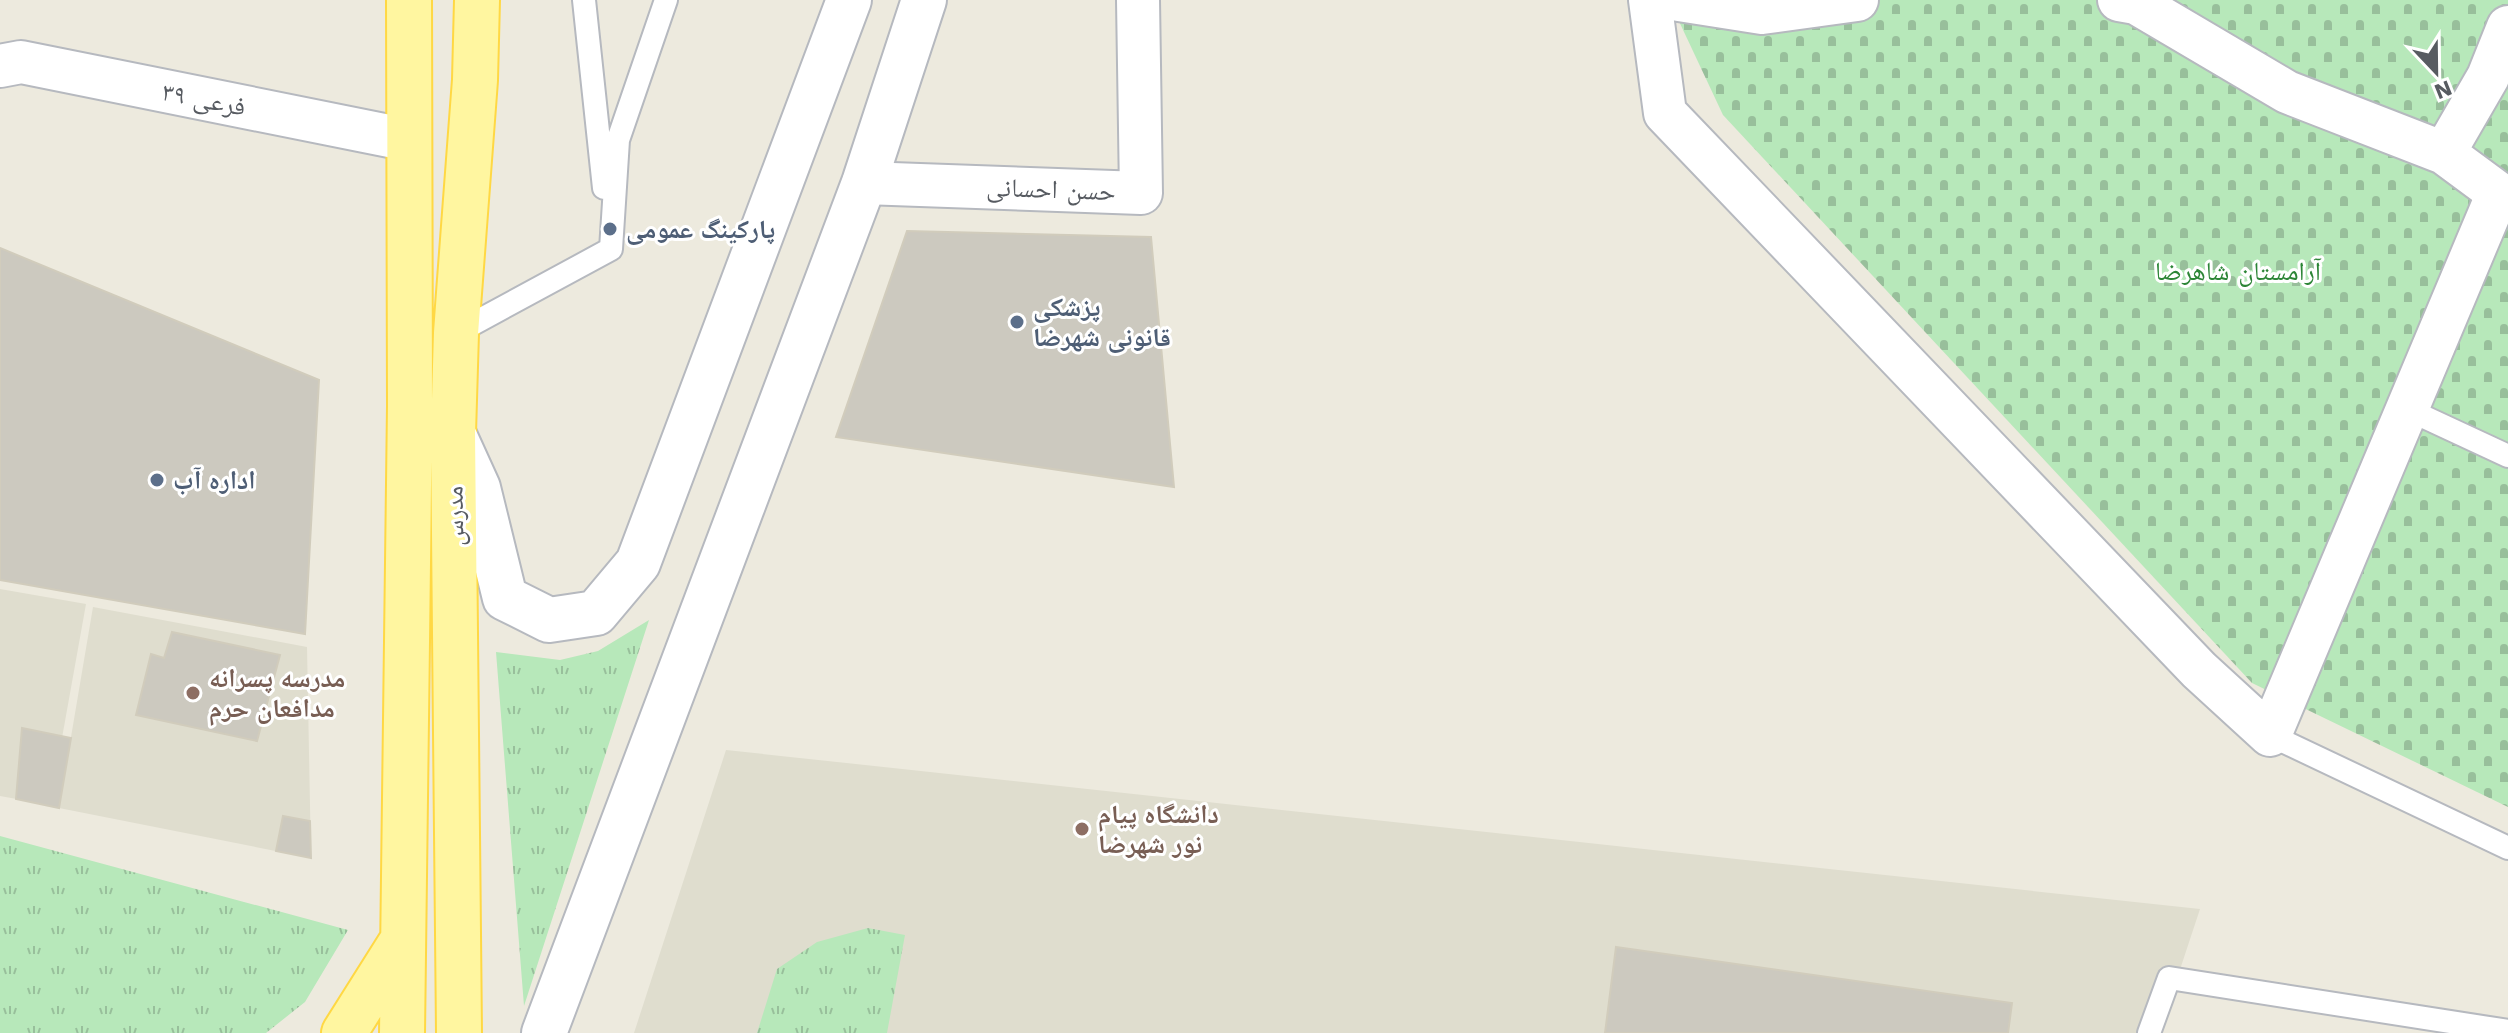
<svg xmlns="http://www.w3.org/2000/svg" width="2508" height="1033" viewBox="0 0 2508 1033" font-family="'Work Sans','Noto Naskh Arabic',sans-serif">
	<defs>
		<pattern id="grass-tufts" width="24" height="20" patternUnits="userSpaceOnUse" patternTransform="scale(2)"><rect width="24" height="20" fill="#b7e8ba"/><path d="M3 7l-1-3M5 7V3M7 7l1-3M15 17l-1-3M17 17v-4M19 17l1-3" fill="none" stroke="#98bf9b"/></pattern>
		<pattern id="cemetery-stones" width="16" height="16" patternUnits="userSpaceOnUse" patternTransform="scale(2)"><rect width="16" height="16" fill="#b7e8ba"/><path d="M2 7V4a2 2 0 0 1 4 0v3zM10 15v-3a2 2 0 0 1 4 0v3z" fill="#98bf9b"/></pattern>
	</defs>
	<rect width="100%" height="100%" fill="#edeade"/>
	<path fill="#dfddce" d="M0,589L86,604L50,805L0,796Z
		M93,607L307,647L311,858L59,808Z
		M726,750L2200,909L2159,1033H634Z"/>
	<path fill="url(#grass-tufts)" d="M649,620L524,1006L496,652L560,660L598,651Z
		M0,836L348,930L305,1002L266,1033H0Z
		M868,928L905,935L887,1033H757L777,969L817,942Z"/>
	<path fill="url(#cemetery-stones)" d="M1669,0H2508V807L2252,683L1723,115Z"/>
	<path fill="#ccc9bf" stroke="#d1ccbc" stroke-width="2" d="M907,231L1151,237L1174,487L836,437Z
		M0,248L319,380L305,634L0,580Z
		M172,632L280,655L257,741L136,715L151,654L164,658Z
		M22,728L71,738L59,808L16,799Z
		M283,816L310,821L311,858L276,851Z
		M1616,947L2012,1003L2008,1033H1605Z"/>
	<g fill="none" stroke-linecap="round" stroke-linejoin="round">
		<defs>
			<path id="service" d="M584,0L604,188
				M456,333L611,249L618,140L666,0
				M2407,409L2508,456
				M2270,735L2508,848
				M2149,1033L2169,978L2508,1031"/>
			<path id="minor" d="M1650,0L1665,113L2199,670L2270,735L2498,193
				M1679,0L1762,13L1857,0
				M2119,0L2136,3L2287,92L2444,153L2498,193L2508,198
				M0,66L21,62L409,140
				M2444,153L2488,77L2508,27
				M864,183L1141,193L1138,0"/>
			<path id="tertiary" d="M453,433L478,488L505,598L549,620L596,613L638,563L849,0
				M544,1033L864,183L924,0"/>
			<path id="primary" d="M344,1033L402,941
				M402,1033L410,406L409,0
				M459,1033L453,433L456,333L475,80L477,0"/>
		</defs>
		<use href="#service" stroke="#b6b9bf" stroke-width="26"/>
		<use href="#minor" stroke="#b6b9bf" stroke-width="46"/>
		<use href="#tertiary" stroke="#b6b9bf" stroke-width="48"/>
		<use href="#primary" stroke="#ffd844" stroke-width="48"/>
		<use href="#service" stroke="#fff" stroke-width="22"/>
		<use href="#minor" stroke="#fff" stroke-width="42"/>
		<use href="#tertiary" stroke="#fff" stroke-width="44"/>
		<use href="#primary" stroke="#fff6a0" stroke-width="44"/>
	</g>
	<g fill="#5c6f8a" stroke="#fff" stroke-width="3">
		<circle cx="610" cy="229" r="8"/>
		<circle cx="1017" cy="322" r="8"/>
		<circle cx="157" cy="480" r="8"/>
	</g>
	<g fill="#8d6e63" stroke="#fff" stroke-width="3">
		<circle cx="193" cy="693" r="8"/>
		<circle cx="1082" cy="829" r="8"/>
	</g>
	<g text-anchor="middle" stroke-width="6" stroke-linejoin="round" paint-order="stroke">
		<g font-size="26" fill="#575b61" stroke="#fff">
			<text transform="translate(204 99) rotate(11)" y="9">فرعی ۳۹</text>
			<text transform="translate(1051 189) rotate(2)" y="9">حسن احسانی</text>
			<text transform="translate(454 516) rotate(-91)" y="9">مدرس</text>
		</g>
		<g font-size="26" font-weight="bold" fill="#4e5e75" stroke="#fff" text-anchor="start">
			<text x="626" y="238">پارکینگ عمومی</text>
			<text x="1033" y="316">پزشکی<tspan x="1033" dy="30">قانونی شهرضا</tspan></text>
			<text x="173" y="489">اداره آب</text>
		</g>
		<g font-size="26" fill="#2c8536" stroke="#fff">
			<text x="2238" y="280">آرامستان شاهرضا</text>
		</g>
		<g font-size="26" font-weight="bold" fill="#785e54" stroke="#fff" text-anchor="start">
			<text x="209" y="687">مدرسه پسرانه<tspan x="209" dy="30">مدافعان حرم</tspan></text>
			<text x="1098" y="823">دانشگاه پیام<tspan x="1098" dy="30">نور شهرضا</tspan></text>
		</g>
	</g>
	<g transform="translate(2436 72) rotate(158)" stroke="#ffffff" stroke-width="6" paint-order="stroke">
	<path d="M0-6L14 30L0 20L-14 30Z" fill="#575b61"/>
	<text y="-12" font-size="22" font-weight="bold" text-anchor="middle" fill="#575b61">N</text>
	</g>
</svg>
